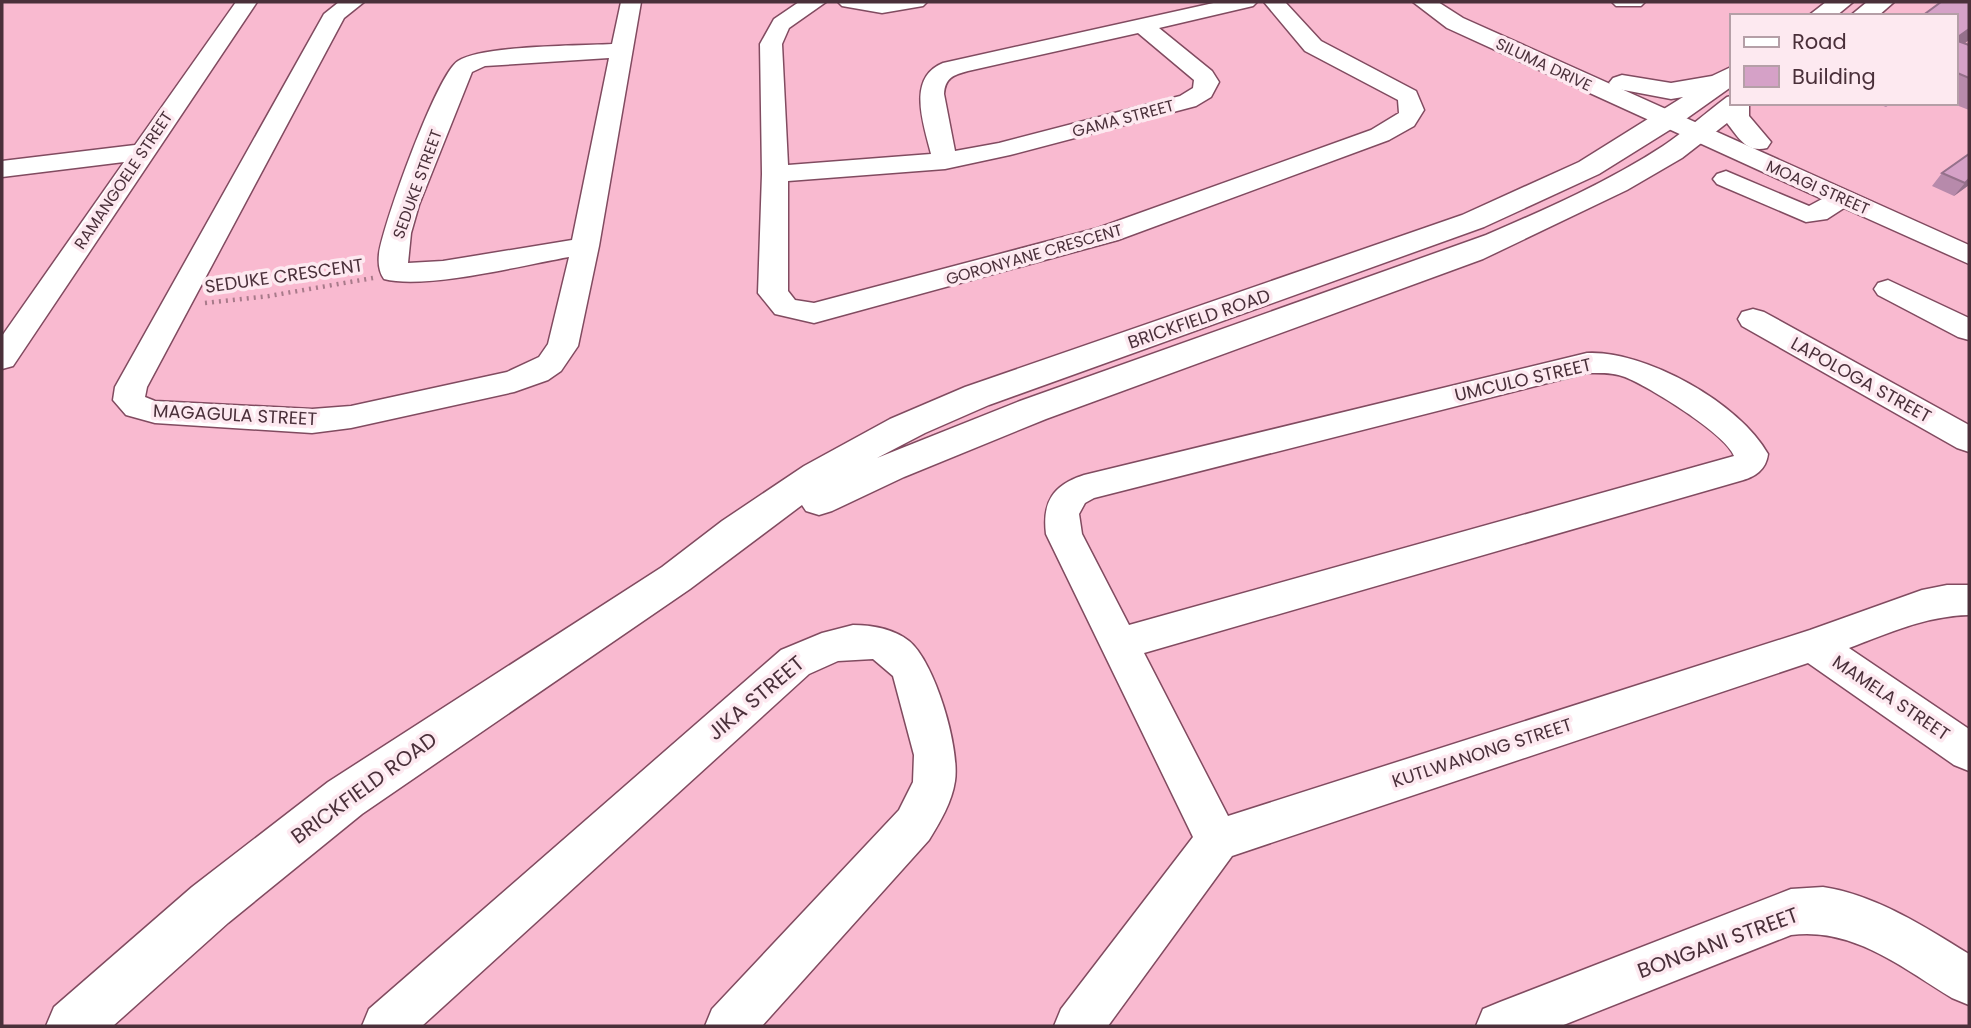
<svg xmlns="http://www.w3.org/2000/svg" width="1971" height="1028" viewBox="0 0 1971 1028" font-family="Poppins,sans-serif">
	<rect width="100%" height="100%" fill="#f9bad0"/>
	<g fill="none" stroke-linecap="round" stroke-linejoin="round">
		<defs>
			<path id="minor" d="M236,2H257L13,366L2,369V336L124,162L2,177V161L135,145Z
				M339,2H364L344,18L147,387L145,397L155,401L312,409L351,406L507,372L539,357L548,344L569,257C524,265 425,290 384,279C379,272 378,263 379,254C383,224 437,74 458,61C483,45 578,46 612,44L621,2H641L599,246L578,346L561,371L548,380L514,392L351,428L312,433L155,423L126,415L113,400L115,387L324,14ZM609,58L572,240L443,261L408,263L411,233L419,205L472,72L485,66Z
				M799,2H826L789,28L782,44L788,165L931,154C924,125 906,78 943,63L1218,2H1257L1253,6L1159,28L1212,71L1219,82L1211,97L1196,106L1010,155L945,169L788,181V291L795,300L814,303L1098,228L1371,130L1399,113L1398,100L1305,51L1264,2H1285L1321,41L1416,91L1424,110L1414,126L1389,140L1118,240L814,323L775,314L758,293L762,174L760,44L774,19ZM1138,33L1194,80L1193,88L1180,96L999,143L955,151L944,94C945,78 953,75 968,71Z
				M838,2H927L923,6L882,13L842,6Z
				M1413,2H1438L1463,18L1969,245V264L1844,208L1827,219L1806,222L1717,184L1713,179L1717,174L1726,171L1809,206L1822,199L1447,28Z
				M1612,2H1645L1641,6H1616Z
				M1888,280L1969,318V340L1958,337L1878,295L1874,289L1878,283Z
				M1753,309L1764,312L1969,425V452L1957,448L1742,326L1738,319L1742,312Z
				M1587,353C1645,350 1740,403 1768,454C1766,470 1755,477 1740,481L1144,653L1228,816L1810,630L1922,590L1947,585H1969V615C1926,616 1889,633 1849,648L1969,729V771L1954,765L1808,663L1232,856L1108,1026H1054L1061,1009L1193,837L1046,534C1042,502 1053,485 1084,475ZM1587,373C1599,373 1613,372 1625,377C1648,386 1726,434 1734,456L1129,625L1082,534L1079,514L1085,503L1094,498Z
				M853,625C872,625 894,629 909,641C935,662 960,748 955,781C952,802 940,822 929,840L762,1026H705L712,1009L899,810L913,782L914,755L893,676L873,659L838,661L809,674L422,1026H362L369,1009L781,650L822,633Z
				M1823,887C1876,895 1925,927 1969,954V1005L1952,998C1901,967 1853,927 1791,935L1561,1026H1476L1483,1009L1500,1002L1791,889Z"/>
			<path id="major" d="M1826,2H1853L1836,16H1808Z
				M1867,2H1894L1878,16H1850Z
				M1731,67V87L1676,126L1599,174L1484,227L989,405L925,433L877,458L1020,401L1486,235C1546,209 1608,182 1663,146C1685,131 1706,113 1727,97L1731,96V103H1749V116L1771,142L1767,148C1746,153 1739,138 1727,123L1682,158L1627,190L1483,259L1046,419L904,477L832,511L819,515L806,511L802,505L690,589L362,814L228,923L113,1026H46L54,1007L192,887L328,782L662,567L722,521L804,466L890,419L965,387L1462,215L1579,162L1683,97L1671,99L1613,88L1609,83L1613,78L1622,75L1671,83L1712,76Z"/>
		</defs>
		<use href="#minor" stroke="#814b60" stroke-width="3"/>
		<use href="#major" stroke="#814b60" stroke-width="3"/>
		<path stroke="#a87a8a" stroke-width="4.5" stroke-dasharray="2 5" stroke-linecap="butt" d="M205,303L269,296L373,278"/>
		<use href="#minor" fill="#fff" fill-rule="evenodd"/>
		<use href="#major" fill="#fff" fill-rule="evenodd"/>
	</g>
	<path fill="#b78aab" d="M1955,16L1965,43L1969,45V110L1951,103H1955Z
		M1876,103H1892L1886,107Z
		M1969,154V185L1954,196L1932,186L1942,173Z"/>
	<path fill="#95718b" d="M1969,29V40L1955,51V39Z
		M1969,179V185L1954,196L1965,183Z"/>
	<path fill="#d5a1c7" stroke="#95718b" stroke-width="2" d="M1941,2H1969V29L1955,39V16H1922Z
		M1955,40L1969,45V78L1955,72Z
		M1969,154V179L1965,183L1942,173Z"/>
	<g text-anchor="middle" stroke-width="7" stroke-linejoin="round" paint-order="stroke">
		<g font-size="16" fill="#4a303a" stroke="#fde9f0">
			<text transform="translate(1544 64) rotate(25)" y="6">SILUMA DRIVE</text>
			<text transform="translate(1123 118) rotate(-15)" y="6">GAMA STREET</text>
			<text transform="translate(123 180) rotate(-56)" y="6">RAMANGOELE STREET</text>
			<text transform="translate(417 184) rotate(-70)" y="6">SEDUKE STREET</text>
			<text transform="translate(1818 187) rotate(24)" y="6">MOAGI STREET</text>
			<text transform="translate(1034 254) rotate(-16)" y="6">GORONYANE CRESCENT</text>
		</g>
		<g font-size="18" fill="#4a303a" stroke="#fde9f0">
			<text transform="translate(284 276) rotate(-8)" y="6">SEDUKE CRESCENT</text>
			<text transform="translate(1199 319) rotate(-19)" y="6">BRICKFIELD ROAD</text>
			<text transform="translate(1523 380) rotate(-13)" y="6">UMCULO STREET</text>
			<text transform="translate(1861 380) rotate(29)" y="6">LAPOLOGA STREET</text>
			<text transform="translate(235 415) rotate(3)" y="6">MAGAGULA STREET</text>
			<text transform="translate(1891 698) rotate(34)" y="6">MAMELA STREET</text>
			<text transform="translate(1482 753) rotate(-18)" y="6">KUTLWANONG STREET</text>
		</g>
		<g font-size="21" fill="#4a303a" stroke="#fde9f0">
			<text transform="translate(756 698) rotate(-40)" y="7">JIKA STREET</text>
			<text transform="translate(364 788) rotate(-36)" y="7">BRICKFIELD ROAD</text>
			<text transform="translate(1718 943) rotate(-20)" y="7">BONGANI STREET</text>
		</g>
	</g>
	<rect width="1971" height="1028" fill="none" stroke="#4a303a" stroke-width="7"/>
	<rect x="1730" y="14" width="228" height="91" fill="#fde9f0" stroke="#b59fa7" stroke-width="2"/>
	<rect x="1744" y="37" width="35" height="10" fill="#ffffff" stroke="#b59fa7" stroke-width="2"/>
	<text x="1792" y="49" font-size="21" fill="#4a303a">Road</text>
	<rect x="1744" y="66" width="35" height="21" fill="#d5a1c7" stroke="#b59fa7" stroke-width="2"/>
	<text x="1792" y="84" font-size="21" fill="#4a303a">Building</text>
</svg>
